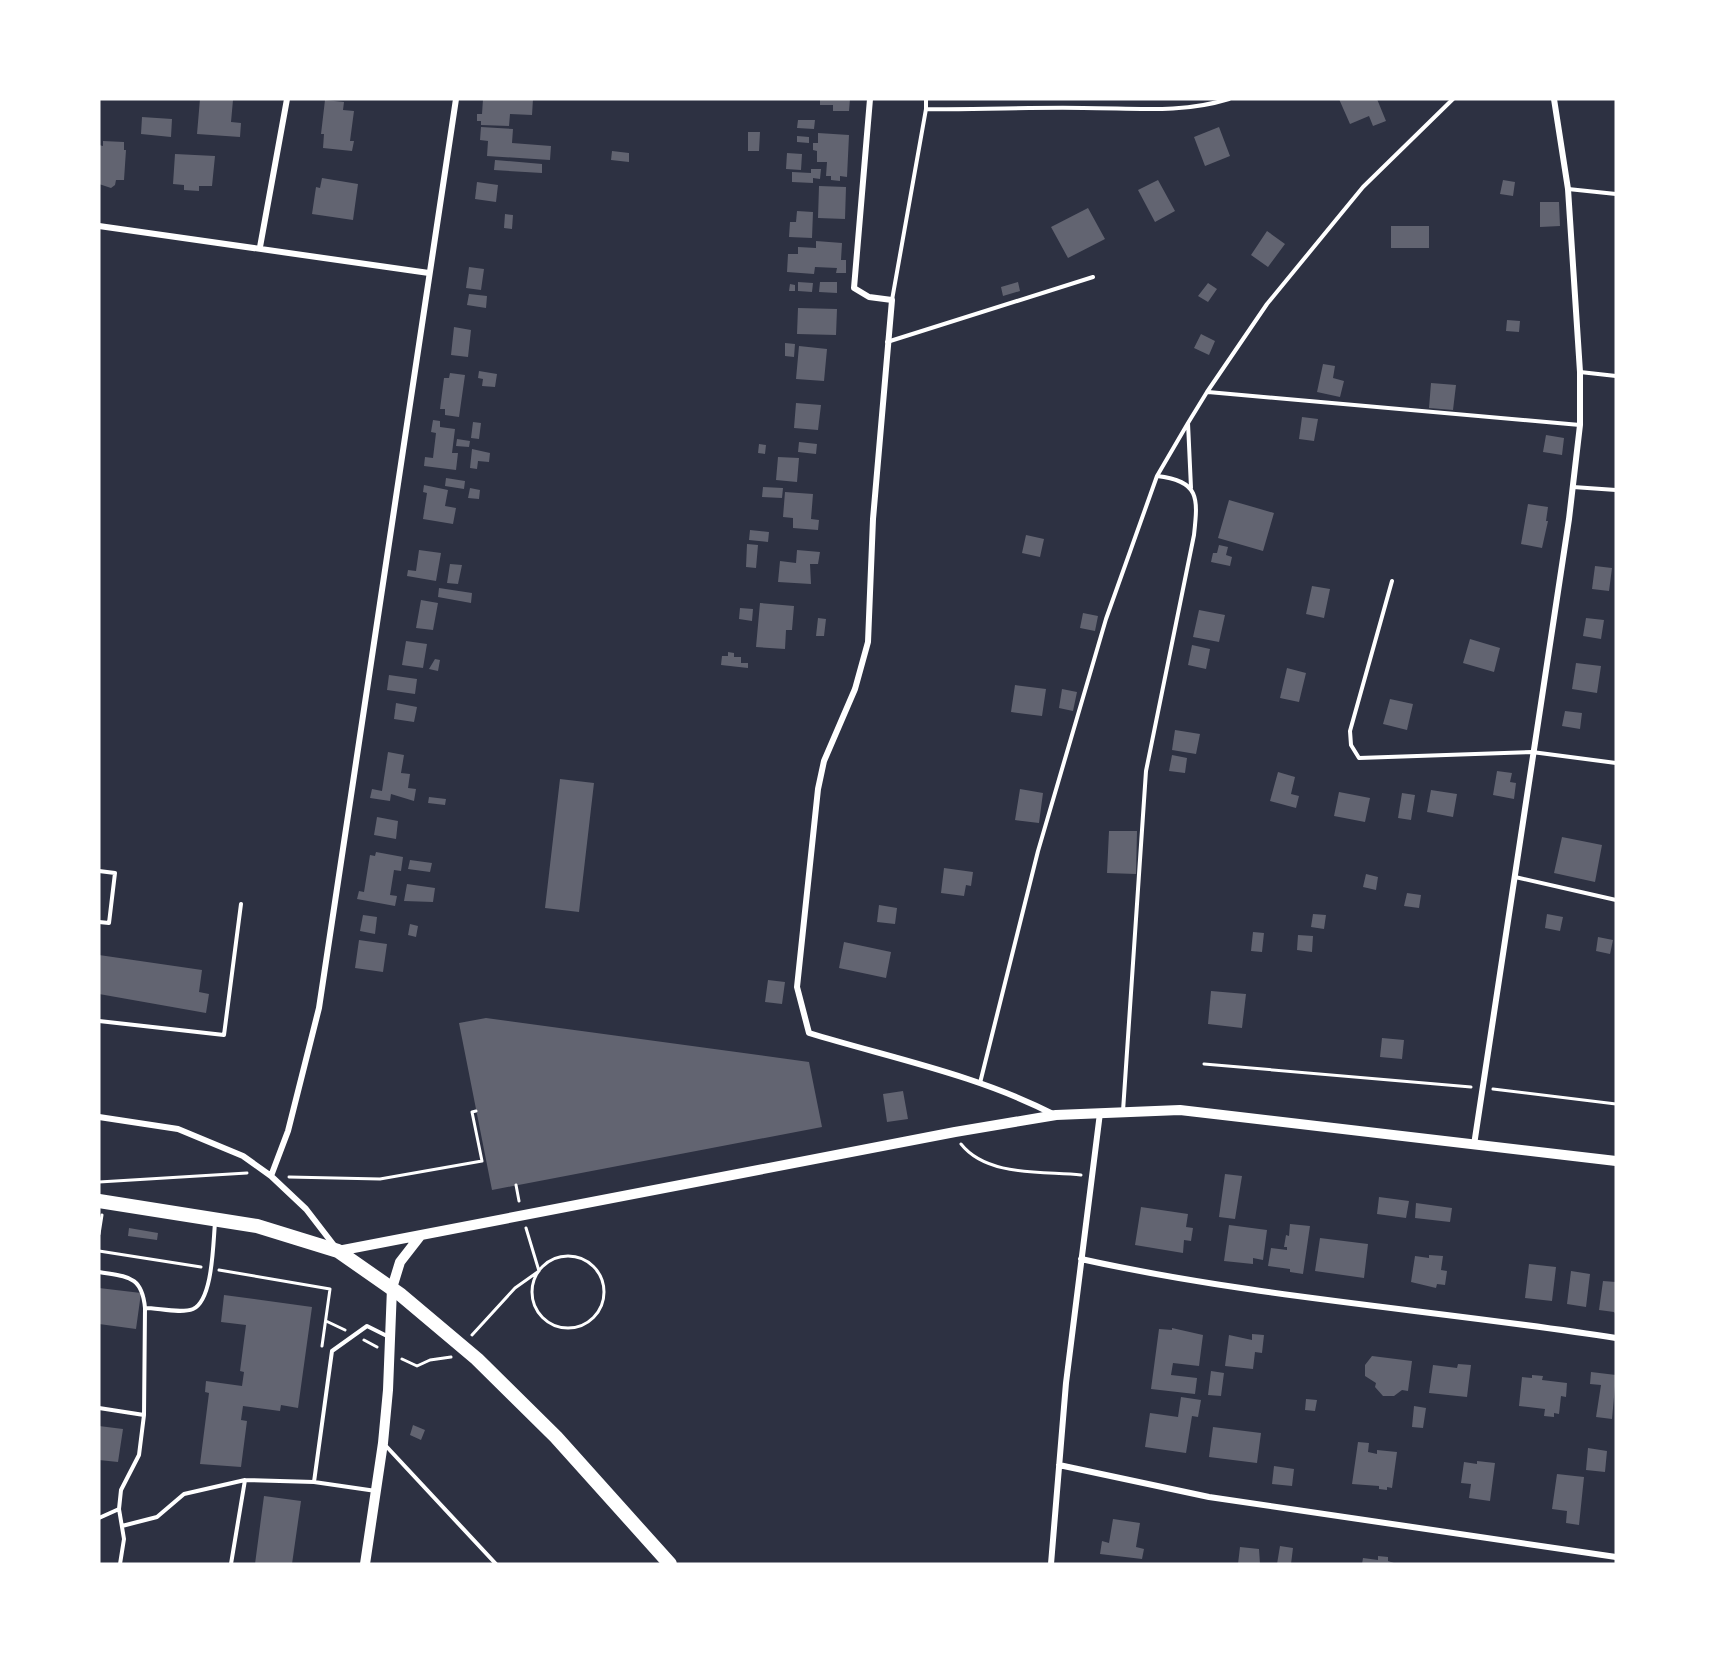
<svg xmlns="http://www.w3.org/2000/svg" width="1715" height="1663" viewBox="0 0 1715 1663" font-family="'PT Sans Narrow',sans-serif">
	<rect width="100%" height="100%" fill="#2d3142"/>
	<path fill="#626471" d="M200,99L233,100L231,122L241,123L240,137L197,134Z
		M483,99H533L532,115L510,114L509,126L481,125V121H477V114H482Z
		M820,99H850L849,111H833V105H820Z
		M1339,99H1377L1386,121L1373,126L1369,116L1350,124Z
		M325,100L344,102L343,110L354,111L350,141H354L352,151L323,148L324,134H321Z
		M142,117L172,119L171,137L141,134Z
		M798,120H815L814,129L797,128Z
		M481,127L513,129L512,143L551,146L550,160L487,156L488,141L480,140Z
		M1219,127L1230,156L1205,166L1194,137Z
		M748,132H760L759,151H748Z
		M818,133L849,135L847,177L840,176V181L831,180V176H826L827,162H817V151L813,150V143H818Z
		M797,136L809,137V143L797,142Z
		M103,141L124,142V150H126L124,180H116L115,185L111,188L99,184V145L103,146Z
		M612,151L629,153V162L611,160Z
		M787,153L802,154L801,170L786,169Z
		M175,154L215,156L212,186H199V191L184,190V185L173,184Z
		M495,160L542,164V173L494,170Z
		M811,169H821L820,179L813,178V183L792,182V172L811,173Z
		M322,178L358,184L353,220L312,214L316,187L320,188Z
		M1158,180L1175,211L1155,222L1138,190Z
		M1503,180L1515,182L1513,196L1500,194Z
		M477,182L498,185L496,202L475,199Z
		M819,186L846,187L845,219L818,218Z
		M1540,202H1559L1560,226L1540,227Z
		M1088,208L1105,239L1068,258L1051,227Z
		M797,211L813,212L812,238L789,237L790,222H796Z
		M505,214L513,215L512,229L504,228Z
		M1391,226H1429V248H1391Z
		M1267,231L1285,244L1268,267L1251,255Z
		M816,241L842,243L841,260H846V273H836L837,268L815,267L814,274L787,272L788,254H798V247L816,248Z
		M469,267L484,269L481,290L466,288Z
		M798,282L813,283L812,292L798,291Z
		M820,282H837V293L819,292Z
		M1018,282L1020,291L1003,296L1001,287Z
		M1208,283L1217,289L1208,302L1198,296Z
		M790,284L795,285V291H789Z
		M469,294L487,296L486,308L467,305Z
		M798,308L837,309L836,335L797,334Z
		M1507,320L1520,321L1519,332L1506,331Z
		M454,327L471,330L468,357L451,355Z
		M1201,334L1215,341L1209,355L1194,348Z
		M785,343L795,344L794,357L785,356Z
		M799,346L827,349L824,381L796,379Z
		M1323,364L1335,366L1333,378L1344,381L1340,397L1317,392Z
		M479,371L497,374L495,387L482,386L483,379L478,378Z
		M450,373L465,375L459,417L445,415V409H440L444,378H449Z
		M1431,383L1456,385L1453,410L1429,408Z
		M796,403L821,405L818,430L794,428Z
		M1302,417L1318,419L1314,441L1299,439Z
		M433,420L440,421V427L455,429L452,453H458L456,470L424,466L425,457L433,458L436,433L431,432Z
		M473,422L481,423L479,439L471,438Z
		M1546,435L1564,438L1562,455L1543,452Z
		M457,439L470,441L469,447L456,446Z
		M799,442L817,444L816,454L798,452Z
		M759,444L766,445L765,454L758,453Z
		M472,449L490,453L489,462L478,461L477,469L470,468Z
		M778,457L799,458L797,482L776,480Z
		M446,478L465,481L464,489L445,486Z
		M424,485L448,490L445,506L456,508L453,524L423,519L427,493L423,492Z
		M763,487L783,488L782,498L762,497Z
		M470,488L480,490L479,499L468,498Z
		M785,492L813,494L811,519L819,520L818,530L793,528V518L783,517Z
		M1229,500L1274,513L1263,551L1218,538Z
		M1528,504L1548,507L1546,521H1548L1542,548L1521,544Z
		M750,530L769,532L768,542L749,540Z
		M1026,535L1044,539L1040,557L1022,553Z
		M747,544L758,545L756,568L746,567Z
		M1219,545L1228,547L1226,555L1232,557L1230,566L1211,562L1213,553H1217Z
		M419,550L441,553L436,581L407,576L408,570L416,571Z
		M797,550L820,552L818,564H810L811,584L778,582L780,561L796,563Z
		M450,564L462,565L458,584L447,583Z
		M1595,566L1612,568L1609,591L1592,589Z
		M1312,586L1330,589L1324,618L1306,614Z
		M439,588L472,593L471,603L438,597Z
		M421,600L438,603L433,630L416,628Z
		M760,603L794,606L792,630H786L785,649L756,647Z
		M740,608L753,609L752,621L739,619Z
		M1199,610L1225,615L1219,642L1193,637Z
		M1083,613L1098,616L1095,631L1080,628Z
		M818,618L826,619L824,636H816Z
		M1586,618L1604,620L1601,639L1583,636Z
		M1470,639L1500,648L1494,672L1463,663Z
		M406,641L427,644L423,668L402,665Z
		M1192,645L1210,649L1206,669L1188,665Z
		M728,652L734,653V657H741V663H748V668L721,665L722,656H728Z
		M435,659L440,660L438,671L429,669Z
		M1576,663L1601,666L1597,693L1572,689Z
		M1287,668L1306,673L1299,702L1280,698Z
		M389,675L417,679L415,694L387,690Z
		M1015,685L1046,689L1042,716L1011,712Z
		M1062,689L1077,692L1073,711L1059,708Z
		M1390,699L1413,704L1407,730L1383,724Z
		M396,703L417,707L414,722L394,719Z
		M1565,711L1582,713L1580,729L1562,726Z
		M1175,730L1200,734L1196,754L1172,750Z
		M388,752L404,755L401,773L410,774L408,788L416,789L414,801L391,794L390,801L370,798L372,789L382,791Z
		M1172,755L1187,758L1185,773L1169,771Z
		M1497,771L1512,773L1510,782L1516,783L1514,799L1493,795Z
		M1278,772L1295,777L1291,794L1299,796L1296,808L1270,801Z
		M560,779L594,783L579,912L545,908Z
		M1020,789L1043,793L1039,823L1015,820Z
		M1431,790L1457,794L1453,817L1427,812Z
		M1339,792L1370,798L1365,822L1334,816Z
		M1402,793L1415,795L1411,820L1398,818Z
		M429,797L446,799L445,805L428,803Z
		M377,817L398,821L396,839L374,835Z
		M1109,831H1137L1136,874L1107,873Z
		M1562,837L1602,845L1595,882L1554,873Z
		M376,852L403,857L401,871L394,870L390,895L397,896L395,906L357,899L359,891L364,892L370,855L375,856Z
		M410,860L432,863L430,872L408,869Z
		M944,868L973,872L971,886L966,885L964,896L941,893Z
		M1366,874L1378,877L1376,890L1363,887Z
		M407,884L435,888L433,902L404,901Z
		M1407,893L1421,895L1419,908L1404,906Z
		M879,905L897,908L895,924L877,922Z
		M1313,914L1326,915L1324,929L1311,927Z
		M1547,914L1563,917L1560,931L1545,928Z
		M363,915L377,917L375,934L360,931Z
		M410,924L418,926L416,937L408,935Z
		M1253,932L1264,933L1262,952L1251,951Z
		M1298,935L1313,936L1312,952L1297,950Z
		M1598,937L1613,940L1610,954L1596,951Z
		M359,940L387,944L383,972L355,968Z
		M844,942L891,952L886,978L839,968Z
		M99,955L202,970L199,992L209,994L206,1013L99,994Z
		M768,980L785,982L782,1004L765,1002Z
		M1211,991L1246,994L1242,1028L1208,1024Z
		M486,1018L809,1062L822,1127L492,1190L459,1023Z
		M1382,1038L1404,1040L1402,1059L1380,1057Z
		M903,1091L908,1119L887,1122L883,1094Z
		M1225,1174L1242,1176L1235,1219L1219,1217Z
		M1379,1197L1409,1201L1406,1218L1377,1214Z
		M1416,1203L1452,1208L1450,1222L1415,1218Z
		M1141,1207L1188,1214L1186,1227L1193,1228L1191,1241L1184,1240L1183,1253L1135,1245Z
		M1290,1224L1310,1226L1303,1274L1290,1272V1269L1268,1266L1271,1248L1287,1250V1247H1284L1286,1235L1289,1236Z
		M1229,1225L1267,1230L1263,1260L1253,1258V1264L1224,1261Z
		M129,1228L158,1233L157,1240L128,1236Z
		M1320,1238L1368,1244L1364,1278L1315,1271Z
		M1429,1255L1443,1256L1441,1270L1447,1271L1445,1285L1437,1284L1436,1288L1411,1282L1415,1256L1429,1258Z
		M1529,1264L1556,1267L1552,1301L1525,1298Z
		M1571,1271L1590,1274L1586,1307L1567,1304Z
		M1603,1281L1616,1282V1315L1614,1312L1599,1310Z
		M99,1288L141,1293L136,1329L99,1324Z
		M224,1295L312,1307L298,1408L281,1405L280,1411L243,1406L241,1420L247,1421L241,1467L200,1464L209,1393L205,1392L206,1381L242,1386L244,1372L240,1371L246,1325L221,1322Z
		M1172,1328L1203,1335L1199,1366L1173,1363L1171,1375L1197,1378L1195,1394L1151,1389L1159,1329L1172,1330Z
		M1252,1334L1264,1335L1262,1353L1255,1352L1253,1369L1225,1366L1229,1335L1252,1340Z
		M1372,1356L1412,1361L1408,1391L1402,1390L1394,1396H1383L1375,1387L1376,1383L1365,1376V1365Z
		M1458,1364L1471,1365L1467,1397L1429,1393L1433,1365L1457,1368Z
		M1211,1371L1224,1373L1221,1396L1208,1395Z
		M1591,1372L1616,1375L1612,1419L1596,1417L1601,1385L1590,1384Z
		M1532,1375L1543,1376L1542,1380L1567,1383L1566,1397L1561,1396L1559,1414L1554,1413V1417L1544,1416L1545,1409L1519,1406L1522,1377L1532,1378Z
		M1181,1397L1201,1400L1198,1417L1192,1416L1186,1453L1145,1447L1150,1413L1178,1417Z
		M1306,1399L1317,1400L1315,1411L1305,1410Z
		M1414,1406L1426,1408L1423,1428L1412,1427Z
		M413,1425L425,1430L421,1440L410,1435Z
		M99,1426L123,1429L118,1462L99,1460Z
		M1213,1427L1261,1433L1257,1463L1209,1457Z
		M1358,1442L1369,1443L1368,1452L1377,1454V1450L1397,1452L1392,1488L1387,1487V1490L1379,1489V1486L1352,1484Z
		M1588,1448L1607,1451L1605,1472L1586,1470Z
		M1477,1461L1495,1463L1490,1501L1469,1498L1471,1484L1461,1483L1464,1462L1477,1464Z
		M1274,1466L1294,1469L1292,1486L1272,1484Z
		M1557,1474L1584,1477L1579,1525L1566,1523L1567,1511L1552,1509Z
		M264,1496L301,1501L292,1564H255Z
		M1113,1519L1140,1523L1136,1547L1144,1549L1142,1559L1100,1554L1102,1541L1109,1543Z
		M1280,1546L1293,1548L1291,1564H1277Z
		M1240,1547L1259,1549L1260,1564H1238Z
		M1378,1556L1388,1557V1561L1397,1564H1362L1363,1558L1378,1560Z"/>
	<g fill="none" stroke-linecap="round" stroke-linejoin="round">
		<path stroke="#fff" stroke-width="3" d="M1204,1064L1471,1087
			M1493,1089L1616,1104
			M961,1144C987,1177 1043,1171 1081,1175
			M289,1177L380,1179L482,1161L472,1112L476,1111
			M99,1182L247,1173
			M516,1185L519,1201
			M99,1234L102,1215
			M99,1251L201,1267
			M532 1292a36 36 0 1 1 72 0a36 36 0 1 1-72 0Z
			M219,1270L330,1289L322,1346
			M326,1321L345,1330
			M472,1335L515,1288L539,1271L526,1228
			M364,1340L377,1347
			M402,1359L417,1366L430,1360L451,1357"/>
		<path stroke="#fff" stroke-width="4" d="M926,99V109C978,110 1031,107 1083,108C1134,108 1180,114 1229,99
			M1568,189L1616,194
			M892,300L926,109
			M887,342L1093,277
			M1580,372L1616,376
			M1208,392L1580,425
			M1573,487L1616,490
			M1191,488L1188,423L1207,392L1267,304L1363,187L1453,99
			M1392,581L1350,731L1351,745L1359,758L1532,752L1616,763
			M99,871L115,873L109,923L99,922
			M1515,877L1616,900
			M99,1021L224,1035L241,904
			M980,1083L1038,851L1106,619L1157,476L1188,423
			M1123,1111L1146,771L1194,535C1198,498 1200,481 1157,476
			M99,1272C127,1277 142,1275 145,1308
			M99,1408L144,1415
			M386,1446L496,1564
			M245,1480L314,1482
			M376,1491L314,1482L332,1351L367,1326L389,1337
			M99,1518L119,1509
			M122,1526L157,1517L184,1494L245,1480L231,1564
			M120,1564L124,1539L119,1509L121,1490L139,1455L144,1415L145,1308C158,1308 181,1314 193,1309C213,1300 213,1243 215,1223"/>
		<path stroke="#fff" stroke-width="6" d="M870,99L854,288L869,297L892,300L873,519L868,642L855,689L824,761L818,789L797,987L809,1033C891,1058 978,1075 1055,1115
			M99,226L429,273
			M260,247L287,99
			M99,1117L178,1129L243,1156L271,1176L306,1209L336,1248
			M1474,1145L1569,519L1580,425V372L1568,189L1554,99
			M271,1176L288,1131L319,1008L456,99
			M1081,1259C1257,1298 1438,1310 1616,1338
			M1059,1465L1209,1497L1616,1557
			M1051,1564L1066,1383L1100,1113"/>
		<path stroke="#fff" stroke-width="10" d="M338,1251L955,1132L1056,1115L1180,1110L1616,1161
			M365,1564L383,1443L388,1390L392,1288L400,1262L421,1235"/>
		<path stroke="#fff" stroke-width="14" d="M99,1201L257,1226L338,1251L401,1295L477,1359L556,1437L670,1564"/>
	</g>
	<rect width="1715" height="1663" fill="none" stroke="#ffffff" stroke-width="201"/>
</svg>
